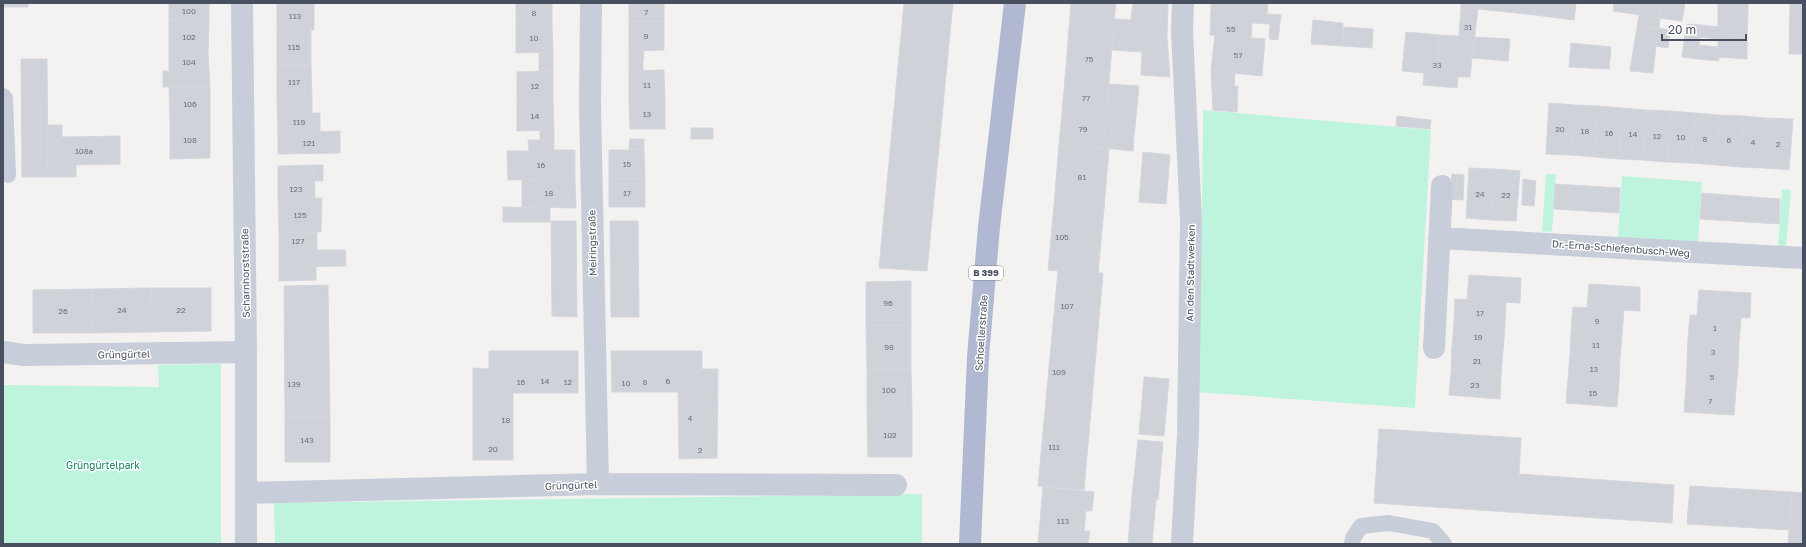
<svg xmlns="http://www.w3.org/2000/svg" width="1806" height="547" viewBox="0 0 1806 547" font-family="'Golos Text',sans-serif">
	<rect width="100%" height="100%" fill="#f4f2f1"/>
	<path fill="#bef3de" d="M1203,110L1431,130L1415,408L1196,392L1202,223Z
		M1546,174H1556L1552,232L1542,231Z
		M1622,176L1702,182L1698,242L1618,237Z
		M1782,189L1791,190L1786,247H1778Z
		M221,364V544H3V385L159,387L158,365Z
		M922,494V544H275L274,503Z"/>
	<path fill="#d0d2d9" stroke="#d5d5dd" d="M3,3H28V7H3Z
		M169,3H209V20H169Z
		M277,3H314V30H277Z
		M516,3H552V22L516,23Z
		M629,3H664V21H629Z
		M904,3H953L927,271L879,268Z
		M1071,3H1116L1113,33L1069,29Z
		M1133,3H1168L1167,37L1113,33L1115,19L1131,20Z
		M1211,3H1268L1267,14L1211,9Z
		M1461,3H1479L1478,9L1461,8Z
		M1479,3H1536L1535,15L1478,9Z
		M1537,3H1576L1574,20L1535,15Z
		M1614,3H1642L1640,15L1613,11Z
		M1642,3H1662L1659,18L1640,15Z
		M1662,3H1685L1682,21L1659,18Z
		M1718,3H1748V13L1718,11Z
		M1790,3H1803V54H1789Z
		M1461,8L1478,9L1472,58L1438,55L1440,35L1459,36Z
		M1211,9L1281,15L1278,40L1269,39L1270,24L1252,23L1251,38L1210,35Z
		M1718,11L1748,13L1747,36L1718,34V39L1699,37L1701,25L1718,27Z
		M1639,15L1660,18L1659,28L1637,27Z
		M169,20H209L208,54H169Z
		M1313,20L1343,23V46L1311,44Z
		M629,21H664V50L629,51Z
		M552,22L553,52L516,53V23Z
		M1687,24L1701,25L1699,37L1685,35Z
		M1344,27L1373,29L1372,48L1343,46Z
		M1637,27L1658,29L1653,73L1630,71Z
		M1658,28L1670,30L1668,48L1656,46Z
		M1069,29L1113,33L1110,71L1066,67Z
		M277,30H311V65H277Z
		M1406,32L1440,35L1438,55L1472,58L1470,77H1458L1457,88L1423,85L1424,73L1402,71Z
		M1113,33L1167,37L1170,77L1141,75L1142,52L1112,50Z
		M1718,34L1747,36V59L1719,57V61L1697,59L1699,45L1718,47Z
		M1215,35L1265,39L1262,76L1211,71Z
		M1685,35L1700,37L1697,59L1682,57Z
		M1474,37L1510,39L1508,61L1472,58Z
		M1571,43L1611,47L1609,69L1569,67Z
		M644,50L643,62H629V51Z
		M539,52H553V62L539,63Z
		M169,54H208L210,87H163V71H169Z
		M21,59H47L48,177H22Z
		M553,62V71H539V63Z
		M629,62H643V70L629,71Z
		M277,65H311L312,98L277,99Z
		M1066,67L1110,70L1106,115L1062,112Z
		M664,70L665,100H629V71Z
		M553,71V100L517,101V72Z
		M1211,71L1235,73L1234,86H1238L1237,112L1213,110Z
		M1109,84L1139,86L1136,117L1106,115Z
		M169,87H210V120L170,121Z
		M312,98V113H320V132L278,133L277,99Z
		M553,100L554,130L517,131V101Z
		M629,100H665V129H630Z
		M1549,103L1574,105L1571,155L1546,154Z
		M1574,105L1598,106L1595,157L1571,155Z
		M1598,106L1622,108L1619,159L1595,157Z
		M1622,108L1646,110L1643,160L1619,159Z
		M1646,110L1671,111L1668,162L1643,160Z
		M1671,111L1695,113L1691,163L1668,162Z
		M1062,112L1136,117L1134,136L1113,134L1111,131L1112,127L1105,126L1103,148L1059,144Z
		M1695,113L1719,115L1716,165L1691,163Z
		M1719,115L1743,116L1740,167L1716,165Z
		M1397,116L1431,120L1430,129L1396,126Z
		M1743,116L1767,118L1764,168L1740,167Z
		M1767,118L1793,119L1789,170L1764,168Z
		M210,120V158L170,159V121Z
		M48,125H62V137L120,136V164L76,165V177H48Z
		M1105,126L1112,127L1111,131L1113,134L1134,136L1133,151L1103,148Z
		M691,128H713V139H691Z
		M554,130V140H540V131Z
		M340,131V153L278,154V133Z
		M630,139H644V150L629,149Z
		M528,140H554V150H575V179L508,180L507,151H529Z
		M1059,144L1109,149L1104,209L1054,205Z
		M609,150H644L645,179H609Z
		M1143,152L1170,155L1166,204L1139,202Z
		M314,165L315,198H278V166Z
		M314,165H323V181H314Z
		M1469,168L1495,169L1491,220L1466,218Z
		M1495,169L1520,171L1516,221L1491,220Z
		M1452,174L1464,175L1463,200L1450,199Z
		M575,179L576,208L522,207V180Z
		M609,179H645V207H609Z
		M1523,179L1536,181L1534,206L1522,205Z
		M1555,184L1620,188L1619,213L1554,209Z
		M1702,193L1780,199L1779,224L1700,219Z
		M278,198H322L321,232H279Z
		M1054,205L1104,209L1098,273H1103L1084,490L1038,486L1058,271L1048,270Z
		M503,207L550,208V222H503Z
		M551,221H576L577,317L552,316Z
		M610,221H638L639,317H611Z
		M279,232H317V250H345L346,266L279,267Z
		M316,266V280L279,281V267Z
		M1469,275L1521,278L1520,303L1467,300Z
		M911,281V325H866V282Z
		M1589,284L1640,287V311L1587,308Z
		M328,285L330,417H285L284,286Z
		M151,288H211V331L152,332Z
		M151,288L152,332L93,333L92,289Z
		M92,289L93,333H33V290Z
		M1699,290L1751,293L1750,318L1697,315Z
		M1455,299L1506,302L1505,326L1454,324Z
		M1573,307L1624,310L1622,335L1571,331Z
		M1690,315L1741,317L1739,342L1688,339Z
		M1454,324L1505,326L1503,351L1452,347Z
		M866,325H911V369H867Z
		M1571,331L1622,335L1620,358L1570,356Z
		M1688,339L1739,342L1738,366L1687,363Z
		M1452,347L1503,351L1501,375L1451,372Z
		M489,351H578V393H513V460H473V368L489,369Z
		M611,351H702V369H718L717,458L679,459L678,392H612Z
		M1570,356L1620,358L1619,382L1568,379Z
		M1687,363L1738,366L1736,390L1686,387Z
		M867,369H911L912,411L867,412Z
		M1451,372L1501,375L1500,399L1449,395Z
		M1144,377L1169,379L1164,436L1139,434Z
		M1568,379L1619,382L1617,407L1566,403Z
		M1686,387L1736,390L1734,415L1684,412Z
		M912,411V457H868L867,412Z
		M285,417H330V462H285Z
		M1379,429L1521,438L1519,474L1674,485L1672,523L1374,503Z
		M1138,440L1163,442L1158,500L1132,496Z
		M1690,486L1792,492L1789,530L1687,524Z
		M1043,487L1094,492L1092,511H1086L1084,531H1090L1088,544H1038Z
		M1792,492L1803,493V544H1788Z
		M1132,496L1156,499L1152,544H1128Z"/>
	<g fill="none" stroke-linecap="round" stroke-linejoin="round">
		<path stroke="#c7cdd9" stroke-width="16" d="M3,96L5,98L8,175
			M1352,544L1353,538L1361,526L1389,523L1433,531L1444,544"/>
		<path stroke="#c7cdd9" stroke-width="22" d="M242,3L246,352V544
			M591,3L590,106L598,484
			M1439,238L1803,258
			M1434,348L1442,186
			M3,352L24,355L246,352
			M246,493L598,484L896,485
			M1182,544L1188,434L1191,220L1182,31L1183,3"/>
		<path stroke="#b0b9d1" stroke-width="22" d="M970,544L978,357L989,227L1015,3"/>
	</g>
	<g text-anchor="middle" stroke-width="3" stroke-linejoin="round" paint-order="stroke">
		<g font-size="8" fill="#6a707e">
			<text x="189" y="14">100</text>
			<text x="646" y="15">7</text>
			<text x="534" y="16">8</text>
			<text x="295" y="19">113</text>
			<text x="1468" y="30">31</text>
			<text x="1231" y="32">55</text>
			<text x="646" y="39">9</text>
			<text x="189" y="40">102</text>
			<text x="534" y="41">10</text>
			<text x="294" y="50">115</text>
			<text x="1238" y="58">57</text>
			<text x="1089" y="62">75</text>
			<text x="189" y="65">104</text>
			<text x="1437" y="68">33</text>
			<text x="294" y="85">117</text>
			<text x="647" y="88">11</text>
			<text x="535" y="89">12</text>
			<text x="1086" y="101">77</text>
			<text x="190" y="107">106</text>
			<text x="647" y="117">13</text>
			<text x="535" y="119">14</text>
			<text x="299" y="125">119</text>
			<text x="1083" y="132">79</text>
			<text x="1560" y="132">20</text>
			<text x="1585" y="134">18</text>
			<text x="1609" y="136">16</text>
			<text x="1633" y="137">14</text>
			<text x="1657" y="139">12</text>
			<text x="1681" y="140">10</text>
			<text x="1705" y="142">8</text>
			<text x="190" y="143">108</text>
			<text x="1729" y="143">6</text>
			<text x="1753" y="145">4</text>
			<text x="309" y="146">121</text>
			<text x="1778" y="147">2</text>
			<text x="84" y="154">108a</text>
			<text x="627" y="167">15</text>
			<text x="541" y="168">16</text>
			<text x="1082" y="180">81</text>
			<text x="296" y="192">123</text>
			<text x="549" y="196">18</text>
			<text x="627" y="196">17</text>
			<text x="1480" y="197">24</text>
			<text x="1506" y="198">22</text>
			<text x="300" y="218">125</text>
			<text x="1062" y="240">105</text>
			<text x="298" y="244">127</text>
			<text x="888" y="306">96</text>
			<text x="1067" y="309">107</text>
			<text x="122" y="313">24</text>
			<text x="181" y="313">22</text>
			<text x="63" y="314">26</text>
			<text x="1480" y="316">17</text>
			<text x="1597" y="324">9</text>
			<text x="1715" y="331">1</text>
			<text x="1478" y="340">19</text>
			<text x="1596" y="348">11</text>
			<text x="889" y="350">98</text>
			<text x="1713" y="355">3</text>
			<text x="1477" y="364">21</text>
			<text x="1594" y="372">13</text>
			<text x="1059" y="375">109</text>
			<text x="1712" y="380">5</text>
			<text x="545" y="384">14</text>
			<text x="668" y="384">6</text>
			<text x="521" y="385">16</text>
			<text x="568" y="385">12</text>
			<text x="645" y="385">8</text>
			<text x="626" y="386">10</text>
			<text x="294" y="387">139</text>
			<text x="1475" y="388">23</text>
			<text x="889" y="393">100</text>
			<text x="1593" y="396">15</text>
			<text x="1710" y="404">7</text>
			<text x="690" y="421">4</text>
			<text x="506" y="423">18</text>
			<text x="890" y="438">102</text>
			<text x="307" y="443">143</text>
			<text x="1054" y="450">111</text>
			<text x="493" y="452">20</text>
			<text x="700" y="453">2</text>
			<text x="1063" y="524">113</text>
		</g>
		<rect fill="#fff" stroke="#7f8490" stroke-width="1" x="969" y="266" width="34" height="14" rx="3"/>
		<g font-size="9" font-weight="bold" fill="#484f60">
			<text x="986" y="276">B 399</text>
		</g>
		<g font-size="10" fill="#484f60" stroke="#fff">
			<text transform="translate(592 243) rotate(-91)" y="4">Meiringstraße</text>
			<text transform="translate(1621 248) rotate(4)" y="4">Dr.-Erna-Schiefenbusch-Weg</text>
			<text transform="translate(245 273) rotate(-91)" y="4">Scharnhorststraße</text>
			<text transform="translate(1190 273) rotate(-89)" y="4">An den Stadtwerken</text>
			<text transform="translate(981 333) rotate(-86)" y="4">Schoellerstraße</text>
			<text transform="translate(124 354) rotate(-1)" y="4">Grüngürtel</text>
			<text transform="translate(571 485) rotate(-2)" y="4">Grüngürtel</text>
		</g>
		<g font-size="10" fill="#128264" stroke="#fff">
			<text x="103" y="469">Grüngürtelpark</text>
		</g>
	</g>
	<rect width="1806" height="547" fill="none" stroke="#484f60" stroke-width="8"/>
	<path d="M1662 34v6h84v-6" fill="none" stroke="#484f60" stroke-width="2"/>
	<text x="1668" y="34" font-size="12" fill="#484f60" stroke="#ffffff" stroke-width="3" paint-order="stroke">20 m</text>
</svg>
